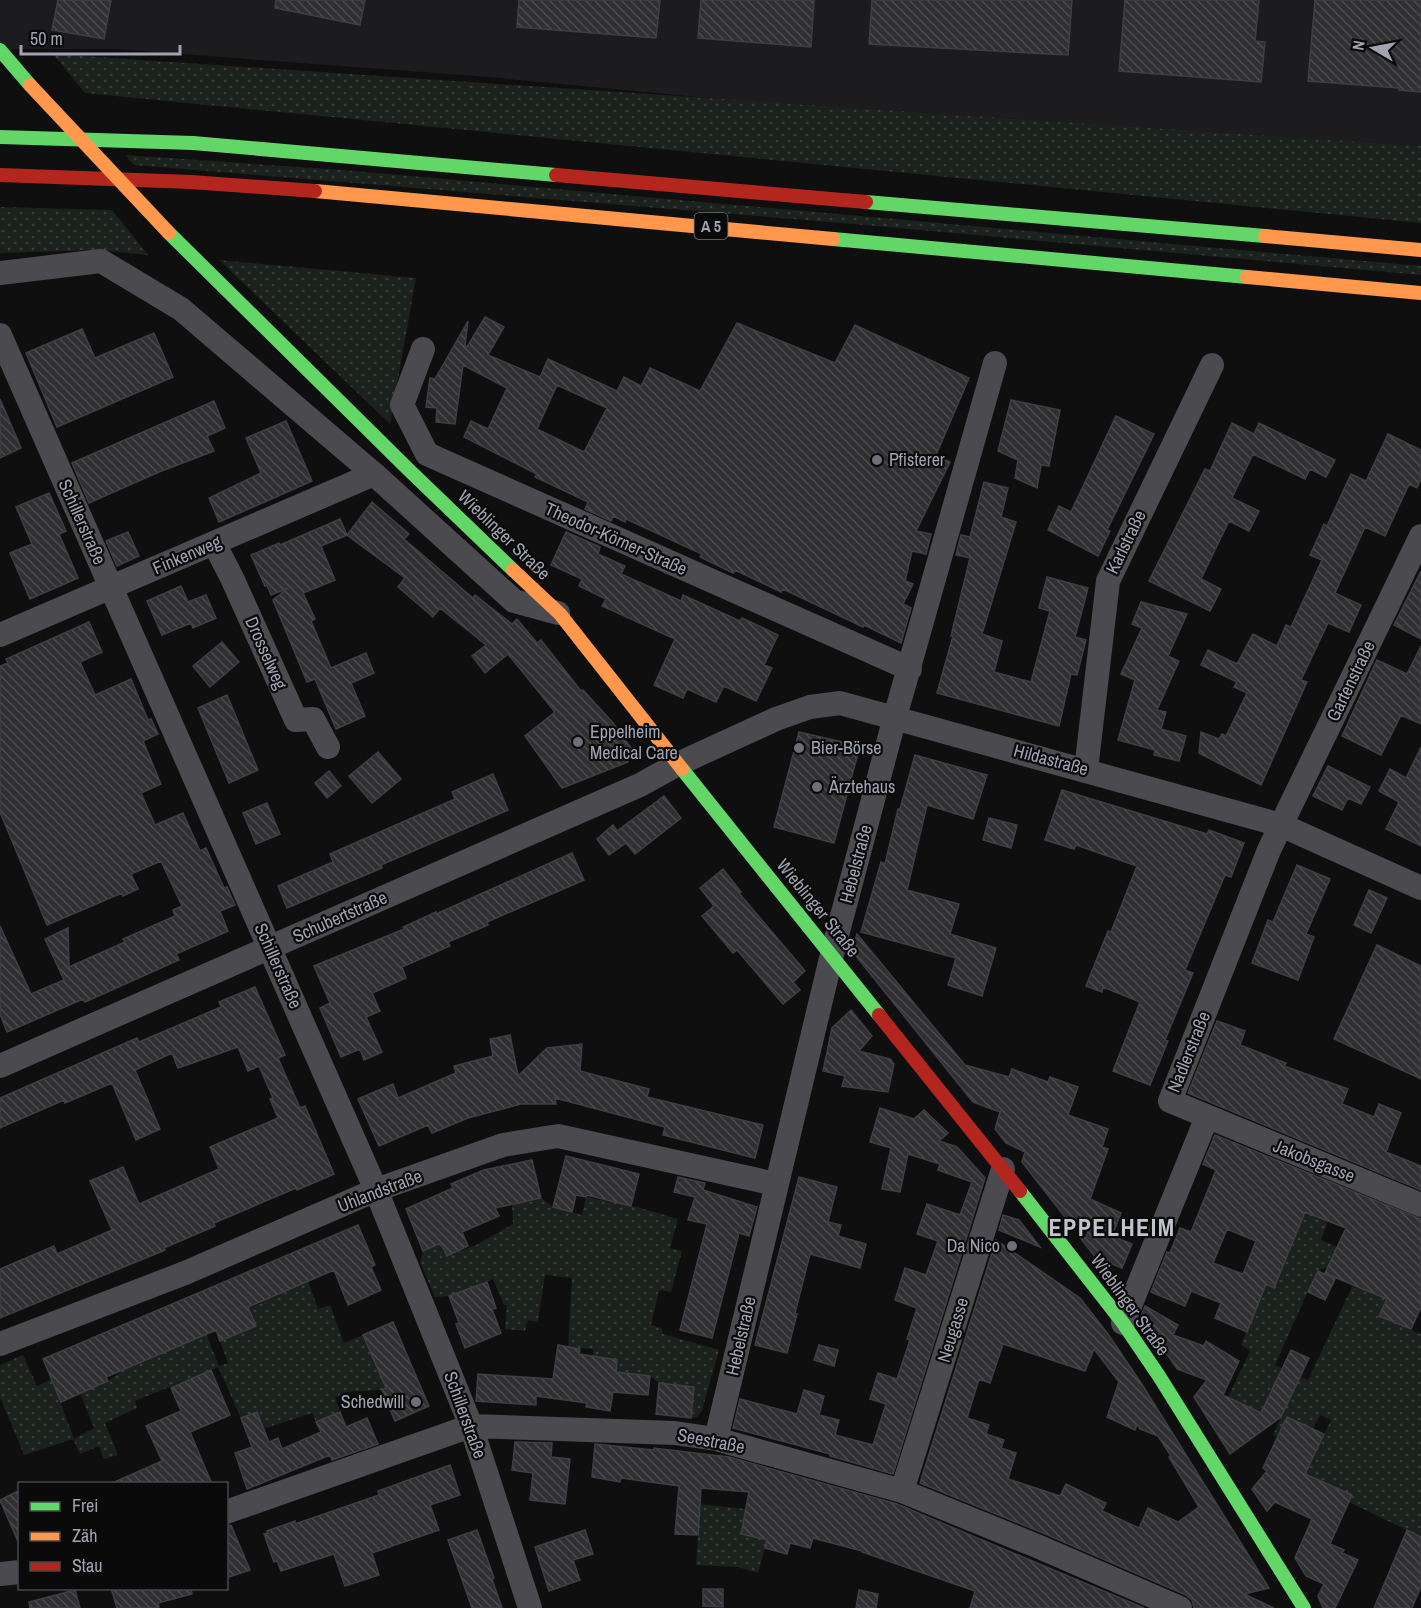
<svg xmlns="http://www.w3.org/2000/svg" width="1421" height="1608" viewBox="0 0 1421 1608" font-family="'Archivo Narrow',sans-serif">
	<defs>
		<pattern id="grass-dots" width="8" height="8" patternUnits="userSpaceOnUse" patternTransform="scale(1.5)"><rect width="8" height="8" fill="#1b211d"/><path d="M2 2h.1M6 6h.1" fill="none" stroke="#393e3b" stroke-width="1.8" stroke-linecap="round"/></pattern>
		<pattern id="building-back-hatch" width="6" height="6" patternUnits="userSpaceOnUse" patternTransform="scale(1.5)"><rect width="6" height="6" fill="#303032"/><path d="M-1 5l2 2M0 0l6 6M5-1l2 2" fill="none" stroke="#4b4b4d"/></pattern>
	</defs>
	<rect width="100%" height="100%" fill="#0f0f10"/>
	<path fill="#1c1c1e" d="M0,0H1421V146L719,99L488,77L115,49H0Z"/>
	<path fill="url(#grass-dots)" d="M53,54L1421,146V223L85,93Z
		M125,155L343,170L1421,266V275L842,223L134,165Z
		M0,207L112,210L148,255L99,250L0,253Z
		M219,260L416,278L390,424Z
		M586,1197L637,1207L678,1219L670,1248L682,1251L671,1292L659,1290L651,1325L662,1328L663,1334L719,1350L702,1411L697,1417L691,1418L694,1387L659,1383L650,1376L616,1372L617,1360L593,1356V1349L568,1347L572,1278L545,1275L538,1322L528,1320L525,1331L505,1329L507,1305H504L493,1279L449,1296L435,1297L420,1262L423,1251L441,1243L447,1256L476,1245L513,1224L512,1204L541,1198L553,1207L582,1215Z
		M1286,1203L1328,1221L1321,1240L1337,1247L1328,1267L1317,1271L1275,1365L1308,1380L1353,1285L1387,1299L1379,1316L1421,1334V1537L1349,1502L1352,1495L1305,1474L1331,1420L1320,1415L1313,1429L1293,1444L1273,1435L1291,1394L1274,1386L1261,1413L1228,1397L1250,1351L1241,1345L1266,1284L1275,1287L1294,1241Z
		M308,1281L318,1309L330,1305L344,1343L363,1335L386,1388L382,1390L347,1392L335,1397L340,1412L316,1422L312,1413L263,1429L257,1412L241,1418L218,1367L135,1401L137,1408L105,1423L118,1455L104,1459L99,1446L80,1454L73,1439L24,1455L0,1397V1365L23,1355L37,1386L52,1379L74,1439L94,1428L80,1393L108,1381L125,1369L192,1340L199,1316L219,1366L228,1363L220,1341L256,1326L249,1308Z
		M700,1504L745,1509L741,1534L767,1540L758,1573L738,1567L696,1565Z"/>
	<path fill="url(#building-back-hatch)" stroke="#3e3f44" stroke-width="1.5" fill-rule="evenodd" d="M58,0H111L104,39L52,30Z
		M276,0H365L360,25L275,8Z
		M519,0H660L656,38L517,27Z
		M701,0H814L811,47L698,38Z
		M872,0H1072L1068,55L869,44Z
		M1125,0H1259L1255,41L1265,42L1261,82L1119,71Z
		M1315,0H1421V92L1399,90V88L1308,81Z
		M485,317L504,327L488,355L540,377L548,359L617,391L624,377L641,386L650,368L700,391L737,323L835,363L855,325L969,378L936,455L950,462L916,531L931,534L926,554L912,551L905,581L913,584L903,604L911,608L901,643L864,625L863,627L783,589L781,592L735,570L733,573L700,557L702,554L626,519L625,522L613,516L611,521L585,509L588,502L535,477L537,474L464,437L471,421L488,429L507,388L463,365L455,424L436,422L437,408L426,407L430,378L435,379L468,321L465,346L467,347ZM557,385L607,408L584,452L537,429Z
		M82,329L95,358L154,333L173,377L57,427L26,353Z
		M0,399L21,448L0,458Z
		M1011,400L1060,410L1049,466L1041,465L1037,488L1015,478L1018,460L998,451Z
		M214,401L225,428L207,436L214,451L159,472L89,503L72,463Z
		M1116,416L1154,434L1107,530L1110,531L1098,556L1048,530L1059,506L1071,512Z
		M286,421L312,481L219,522L209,498L261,473L246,438Z
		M1232,423L1254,434L1259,423L1335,460L1326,477L1310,469L1305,479L1253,454L1232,498L1259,511L1249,531L1229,521L1201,579L1221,589L1210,611L1149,581L1205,469L1210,471Z
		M1388,434L1421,450V478L1417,488L1409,484L1385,536L1365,527L1335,593L1361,605L1349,632L1328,623L1301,680L1307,682L1261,785L1199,753L1201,732L1219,739L1222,734L1226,736L1247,693L1234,687L1237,682L1201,665L1208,650L1237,664L1253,634L1277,646L1286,625L1291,627L1322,560L1310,555L1324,524L1327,526L1351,474L1366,481Z
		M984,482L1008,488L1001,517L1016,522L982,634L1002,641L994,672L1031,682L1050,611L1039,608L1047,577L1088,588L1075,637L1086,640L1077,675L1071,674L1059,726L937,693L953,636H951L970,558L956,555L961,535L970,537Z
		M49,493L66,531L59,534L78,578L30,599L10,553L32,544L16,507Z
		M372,502L409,534L404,539L473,598L475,595L512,624L517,619L537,643L541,640L581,691L583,690L613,723L631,748L628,762L562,788L525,736L555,712L508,654L485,673L472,656L486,645L440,608L433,617L398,587L405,578L347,535Z
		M340,519L347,535L321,546L335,580L303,593L315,619L311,621L331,668L366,653L374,673L351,683L365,716L336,729L315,679L307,682L273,600L288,588L271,595L267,585L265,586L251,555L279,543L280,545Z
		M128,532L139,556L117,566L106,541Z
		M566,532L600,547L598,554L625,566L621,574L681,601L683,595L740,621L742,618L778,635L764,665L772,668L756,701L724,686L716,702L687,689L683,698L654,685L675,639L602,606L606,599L579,586L582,579L551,565Z
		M1421,571V639L1394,625Z
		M181,586L188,602L206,595L216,618L193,628L191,623L162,635L147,601Z
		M1141,602L1187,614L1168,656L1179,661L1157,710L1166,712L1161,729L1186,736L1179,761L1154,755L1155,750L1118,740L1135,680L1121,674L1142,628L1132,624Z
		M89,622L102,652L80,662L95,695L131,679L148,720L151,719L158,734L143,741L161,784L141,793L155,825L183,813L200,851L206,848L224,888L227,887L235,905L220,911L228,931L176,954L179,960L85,1002L83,999L7,1032L0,1014V926L31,994L64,980L45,939L68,928L69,967L125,942L123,939L175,916L173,910L182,906L161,861L131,874L138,889L123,896L122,893L47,925L0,812V666L8,663L6,659Z
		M222,642L239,662L210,687L193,666Z
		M1421,646V724L1401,715L1381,755L1342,736L1377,660L1407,674Z
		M227,695L258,770L229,783L198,708Z
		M799,732L860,746L834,843L774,827Z
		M1421,747V846L1386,829L1399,802L1379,791L1390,769L1406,778Z
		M378,752L401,779L372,803L349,776Z
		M915,755L987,775L973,819L927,805L907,890L959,904L950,934L996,948L982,996L948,985L956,958L861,932L881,862L885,864L898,809H900Z
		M1328,766L1370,787L1361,804L1348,798L1342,810L1313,796Z
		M329,771L341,786L327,798L315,783Z
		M493,774L508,810L381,865L382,868L287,908L278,886L333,862L330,854L455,799L452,792Z
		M1062,790L1207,834L1209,830L1244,843L1231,877L1225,875L1185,970L1193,973L1165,1040L1168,1041L1150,1085L1113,1071L1140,1002L1103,987L1102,992L1086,986L1108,931L1111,932L1137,866L1076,845L1074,849L1045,840Z
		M664,796L681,818L635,854L626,843L609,855L597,839L613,825L617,831Z
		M267,803L280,834L256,844L243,813Z
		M989,818L1017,825L1011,848L983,840Z
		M572,853L584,880L487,922L488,925L448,942L450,946L402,967L406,978L372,993L380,1011L366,1017L382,1052L364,1060L360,1049L341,1057L320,1008L330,1003L314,966L404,929L403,927L436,912V914Z
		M1297,865L1330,879L1306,934L1314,937L1298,980L1252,963L1268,920L1273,922Z
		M723,869L741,892L739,893L805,971L793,982L800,990L783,1004L737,950L733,953L702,916L714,906L700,888Z
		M1369,890L1387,898L1371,933L1354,925Z
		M857,934L965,1065L1009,1077L1012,1069L1048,1082L1050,1077L1078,1087L1068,1115L1108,1129L1102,1147L1108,1149L1090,1199L1121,1213L1112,1236L1132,1244L1122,1268L1095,1257L1079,1236L1086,1238L1088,1232L1073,1226L1065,1217L1022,1162L1025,1152L1006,1143L995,1129L1000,1112L973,1102L852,951Z
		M1377,945L1421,966V1079L1334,1039Z
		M255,987L285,1055L278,1058L300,1108L305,1106L334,1174L297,1190L296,1188L214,1223L215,1226L164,1248L165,1250L0,1318V1269L54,1246L57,1254L112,1230L90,1181L123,1167L139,1204L219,1169L210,1147L278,1118L270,1099L273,1098L259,1066L248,1071L238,1047L178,1068L172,1053L135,1070L160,1129L136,1140L112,1083L65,1103L64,1100L0,1128V1098L137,1038L139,1042L221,1007L219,1002Z
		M851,1010L872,1036L859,1051L890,1059L894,1064L888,1092L842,1086L845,1076L823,1071L832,1028Z
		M1217,1021L1245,1031L1240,1045L1286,1063L1284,1066L1348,1089L1342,1104L1374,1117L1379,1104L1401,1113L1386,1152L1421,1166V1190L1188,1093Z
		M510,1035L518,1076L547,1048L582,1044L580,1071L649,1089L647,1097L763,1125L755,1158L663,1135L665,1127L555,1098L556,1104H521L468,1118L432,1133L428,1125L379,1146L358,1099L393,1084L398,1098L456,1073L454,1066L493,1056L490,1039Z
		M880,1108L914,1119L924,1110L948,1133L939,1141L957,1147L985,1178L893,1474L830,1456V1454L733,1428L740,1399L797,1414L804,1390L824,1396L819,1415L839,1420L835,1435L873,1445L886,1404L870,1399L878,1373L897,1379L910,1340L907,1339L917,1308L895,1300L905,1268L926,1275L938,1241L917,1234L927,1204L960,1215L972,1182L938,1170L940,1164L908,1154L900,1192L882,1189L891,1148L870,1142Z
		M1215,1135L1421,1219V1307L1411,1329L1379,1316L1387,1299L1325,1273L1346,1228L1305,1212L1274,1288L1266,1284L1247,1332L1215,1318L1221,1303L1191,1291L1185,1306L1151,1292L1167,1252L1170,1253L1180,1228L1191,1232L1216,1170L1203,1164ZM1227,1229L1256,1241L1243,1274L1213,1263Z
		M566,1156L639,1174L631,1206L587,1195L586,1197L576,1195L572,1212L553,1207Z
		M532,1160L541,1198L495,1208L499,1216L462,1232L468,1246L447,1256L441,1243L423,1251L406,1209L453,1188L451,1184L484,1170Z
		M678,1177L705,1183L703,1190L757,1207L749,1236L739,1233L712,1338L680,1330L707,1224L688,1220L695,1197L674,1192Z
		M799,1177L837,1187L828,1222L841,1225L838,1236L866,1244L860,1268L810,1254L795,1313L797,1314L787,1353L755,1345Z
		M1003,1215L1019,1220L1040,1247L999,1230Z
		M358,1225L375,1265L371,1267L381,1290L348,1305L334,1270L248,1307L256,1326L220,1341L216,1330L106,1377L108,1381L61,1402L43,1359Z
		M996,1240L1080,1298L1108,1334L1143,1386L1269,1588L1244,1594L1274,1608H1194L1192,1600L1186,1595L1043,1533L920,1483ZM1003,1344L1085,1371L1094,1349L1119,1382L1107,1417L1135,1430L1137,1424L1140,1429L1158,1436L1171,1456L1169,1457L1199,1507L1178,1522L1148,1508L1139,1528L1102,1511L1106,1503L1066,1484L1060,1496L1008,1479L1016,1453L1001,1448L1004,1440L986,1434L989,1425L967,1418L979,1379L990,1383Z
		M1318,1271L1335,1279L1325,1300L1308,1292Z
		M487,1282L496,1308L492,1309L501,1333L465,1348L456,1324L459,1323L449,1296Z
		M1145,1306L1178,1325L1173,1335L1204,1346L1206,1341L1239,1361L1223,1395L1261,1413L1291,1350L1309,1358L1281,1417L1230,1454L1194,1397L1207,1380L1177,1369L1141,1316Z
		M393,1322L413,1369H412H413L429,1406L395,1421L382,1390L386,1388L363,1335Z
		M558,1345L580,1349L579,1354L617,1360L616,1372L650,1376L648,1395L613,1392L610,1411L586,1407L587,1403L536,1396V1405L476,1401L478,1374L553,1379Z
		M819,1345L838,1350L834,1366L814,1360Z
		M211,1370L230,1415L190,1432L212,1484H110L162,1461L146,1426L181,1411L171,1388Z
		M659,1383L694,1387L691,1418L656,1414Z
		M257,1412L269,1442L278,1438L282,1449L321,1432L316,1422L340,1412L346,1427L367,1418L378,1444L332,1460L330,1455L247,1489L235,1453L252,1447L241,1418Z
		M1287,1417L1324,1434L1305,1474L1352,1495L1330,1544L1344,1550L1342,1553L1358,1560L1335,1608H1323L1318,1596L1324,1584L1306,1576L1295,1558L1312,1519L1275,1502L1267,1511L1252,1489L1267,1471L1263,1468Z
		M515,1442L552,1443L551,1457L570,1459L565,1504L530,1500L533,1473L512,1470Z
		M595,1444L654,1450V1448L729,1457L897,1504L1144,1608H970L975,1591L862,1552V1551L813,1538L810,1548L790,1543L787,1554L765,1548L767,1540L741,1534L749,1492L701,1488L698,1535L675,1534L679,1486L621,1478L620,1482L592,1477Z
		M450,1465L460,1495L430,1505L439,1530L372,1553L379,1575L345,1586L334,1554L281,1571L277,1561L274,1562L264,1534L268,1533L267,1531L295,1521V1524L379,1495L378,1491Z
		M20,1490V1546L0,1500Z
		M231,1525L250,1570L226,1578V1526Z
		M477,1530L494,1578L492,1579L502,1608H472L448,1540Z
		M585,1530L593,1554L573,1560L580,1580L549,1591L535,1547Z
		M1407,1530L1421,1537V1586L1412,1608H1374Z
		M111,1588H191L192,1594L158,1603L159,1608H117Z
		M703,1589H723V1607L703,1606Z
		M75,1590L80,1608H30L29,1602Z
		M859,1590L878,1594L876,1608H856Z"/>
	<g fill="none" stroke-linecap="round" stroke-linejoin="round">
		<path stroke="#4a4a4f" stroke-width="24" d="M0,273L101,261L181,309L374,474L514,601L558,613
			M0,335L376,1190L471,1426L530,1608
			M423,349L402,405L427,454L910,669
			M1421,536L1269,850L1170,1101L1421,1205
			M214,543L232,578L296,720L313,719L328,747
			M0,635L374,474
			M1086,770L1108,581L1212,365
			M0,1066L640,785L678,764L776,719L810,707L840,703L1281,825L1421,888
			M1123,1323L1207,1117
			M0,1344L185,1273L376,1190L503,1145L558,1136L776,1184
			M716,1439L832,954L895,717L995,363
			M902,1491L1003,1169
			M226,1512L471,1426L675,1433L716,1439L902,1491L1037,1546L1180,1608
			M0,1574L20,1572"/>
		<path stroke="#63d668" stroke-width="14" d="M0,50L30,85
			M0,137L193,143L556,175
			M866,202L1265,236
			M169,233L410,471L513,570
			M833,239L1247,277
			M682,769L879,1015
			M1020,1191L1123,1323L1159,1376L1304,1608"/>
		<path stroke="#ff974d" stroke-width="14" d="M315,191L833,239
			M1265,236L1421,250
			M1247,277L1421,293
			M513,570L560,614L682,769"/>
		<path stroke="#b3261e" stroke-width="14" d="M0,175L191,182L315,191
			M556,175L866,202
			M879,1015L1020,1191"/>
		<path stroke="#ff974d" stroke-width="14" d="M30,85L169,233"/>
	</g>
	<g fill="#6d6f79" stroke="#0a0a0b" stroke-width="2">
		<circle cx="877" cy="460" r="6"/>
		<circle cx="578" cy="742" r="6"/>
		<circle cx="799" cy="748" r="6"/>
		<circle cx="817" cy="787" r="6"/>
		<circle cx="1012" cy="1246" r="6"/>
		<circle cx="416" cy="1402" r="6"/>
	</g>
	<g text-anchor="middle" stroke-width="4.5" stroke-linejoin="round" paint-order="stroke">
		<rect fill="#0a0a0b" stroke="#73757f" stroke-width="1.5" x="694.5" y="213" width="33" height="26" rx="4.5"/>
		<g font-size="16" font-weight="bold" fill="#a0a3b1">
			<text x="711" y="232">A 5</text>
		</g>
		<g font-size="18" fill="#a0a3b1" stroke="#0a0a0b" text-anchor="start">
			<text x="889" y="466">Pfisterer</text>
			<text x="590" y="738">Eppelheim<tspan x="590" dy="21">Medical Care</tspan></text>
			<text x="811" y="754">Bier-Börse</text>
			<text x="829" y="793">Ärztehaus</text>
			<text x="1000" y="1252" text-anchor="end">Da Nico</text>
			<text x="404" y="1408" text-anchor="end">Schedwill</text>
		</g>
		<g font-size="18" fill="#a0a3b1" stroke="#0a0a0b">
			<text transform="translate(82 522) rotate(66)" y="6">Schillerstraße</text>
			<text transform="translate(504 535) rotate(44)" y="6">Wieblinger Straße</text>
			<text transform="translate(616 539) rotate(24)" y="6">Theodor-Körner-Straße</text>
			<text transform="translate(1126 542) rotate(-64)" y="6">Karlstraße</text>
			<text transform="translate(187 555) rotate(-23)" y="6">Finkenweg</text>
			<text transform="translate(266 653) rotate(66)" y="6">Drosselweg</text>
			<text transform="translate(1351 681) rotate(-64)" y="6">Gartenstraße</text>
			<text transform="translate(1051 760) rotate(15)" y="6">Hildastraße</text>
			<text transform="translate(856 864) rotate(-75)" y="6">Hebelstraße</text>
			<text transform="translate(818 908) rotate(51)" y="6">Wieblinger Straße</text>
			<text transform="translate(340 917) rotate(-24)" y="6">Schubertstraße</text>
			<text transform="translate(278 966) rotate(66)" y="6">Schillerstraße</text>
			<text transform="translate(1189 1052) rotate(-68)" y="6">Nadlerstraße</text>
			<text transform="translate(1314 1161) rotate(22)" y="6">Jakobsgasse</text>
			<text transform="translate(380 1191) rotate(-21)" y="6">Uhlandstraße</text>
			<text transform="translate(1130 1305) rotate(54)" y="6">Wieblinger Straße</text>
			<text transform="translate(953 1330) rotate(-73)" y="6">Neugasse</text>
			<text transform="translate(741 1336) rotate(-77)" y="6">Hebelstraße</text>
			<text transform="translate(465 1415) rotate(70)" y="6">Schillerstraße</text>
			<text transform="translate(711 1441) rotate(11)" y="6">Seestraße</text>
		</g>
		<g font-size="24" font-weight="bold" letter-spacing="1.5" fill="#c1c3cd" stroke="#0a0a0b">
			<text x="1112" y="1236">EPPELHEIM</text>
		</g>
	</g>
	<rect x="18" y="1482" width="210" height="108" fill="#0a0a0b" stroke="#46474d" stroke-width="1.5"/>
	<rect x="30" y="1502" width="30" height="9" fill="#63d668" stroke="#46474d" stroke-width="1.5"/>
	<text x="72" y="1512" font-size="18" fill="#a0a3b1">Frei</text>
	<rect x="30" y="1532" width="30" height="9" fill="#ff974d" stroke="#46474d" stroke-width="1.5"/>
	<text x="72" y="1542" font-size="18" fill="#a0a3b1">Zäh</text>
	<rect x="30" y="1562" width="30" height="9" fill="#b3261e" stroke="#46474d" stroke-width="1.5"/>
	<text x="72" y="1572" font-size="18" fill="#a0a3b1">Stau</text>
	<g transform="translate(1373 48) rotate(280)" stroke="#0a0a0b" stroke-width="4.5" paint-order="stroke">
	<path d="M0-4.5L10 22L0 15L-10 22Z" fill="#a0a3b1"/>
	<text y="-9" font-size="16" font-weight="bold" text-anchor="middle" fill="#a0a3b1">N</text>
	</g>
	<path d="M21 45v9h159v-9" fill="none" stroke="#a0a3b1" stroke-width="3"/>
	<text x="30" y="45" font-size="18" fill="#a0a3b1" stroke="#0a0a0b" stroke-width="4.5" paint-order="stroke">50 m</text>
</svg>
